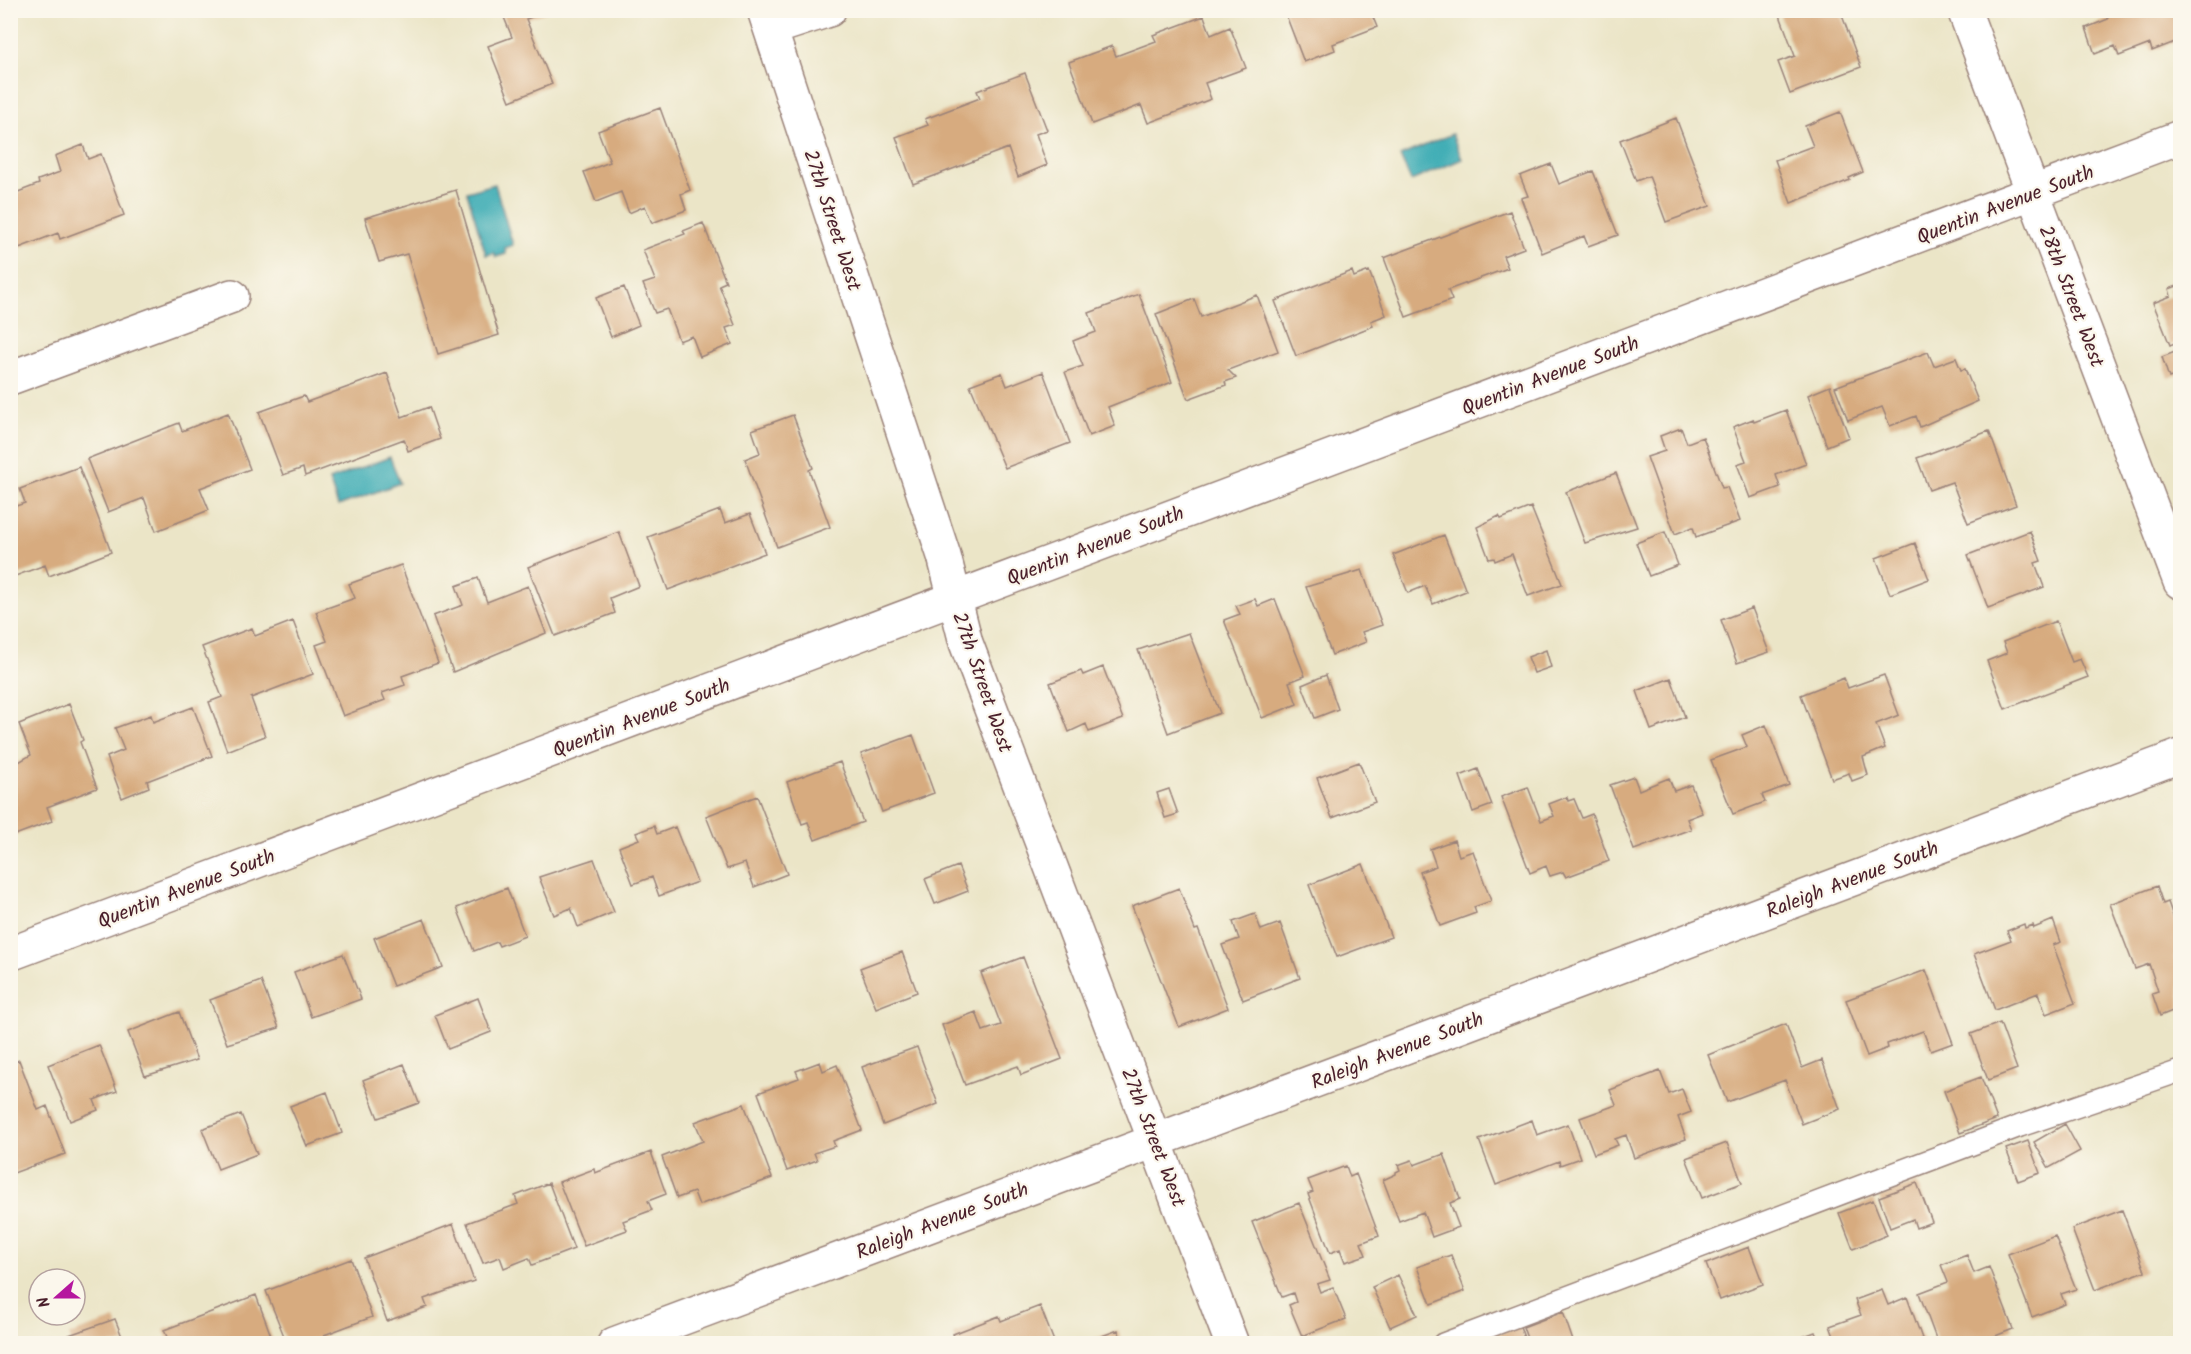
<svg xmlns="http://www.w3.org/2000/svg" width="2191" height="1354" viewBox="0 0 2191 1354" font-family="Kalam,sans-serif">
	<rect width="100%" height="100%" fill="#fbf7ec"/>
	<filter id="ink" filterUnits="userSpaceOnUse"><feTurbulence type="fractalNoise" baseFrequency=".0167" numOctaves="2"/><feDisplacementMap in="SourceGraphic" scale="12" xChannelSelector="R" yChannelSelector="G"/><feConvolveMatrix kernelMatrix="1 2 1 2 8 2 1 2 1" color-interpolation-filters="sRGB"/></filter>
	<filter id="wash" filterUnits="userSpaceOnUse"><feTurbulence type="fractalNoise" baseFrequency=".008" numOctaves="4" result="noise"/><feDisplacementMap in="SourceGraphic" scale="24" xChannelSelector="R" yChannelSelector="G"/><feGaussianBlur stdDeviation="1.35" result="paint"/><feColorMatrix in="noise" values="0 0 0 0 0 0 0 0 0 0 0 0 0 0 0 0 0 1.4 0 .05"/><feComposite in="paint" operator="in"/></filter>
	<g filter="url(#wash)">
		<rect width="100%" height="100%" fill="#ebe5c7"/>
		<path fill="#3aabb4" stroke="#426570" stroke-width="1.5" d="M1452,134L1462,159L1411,181L1400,156Z
			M495,184L513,245L505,248L506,254L496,257L494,253L486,255L467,192Z
			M390,457L400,483L338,506L329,480Z"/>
		<g id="blocks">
			<path fill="#d7ab7f" d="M501,10L549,11L526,19L552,84L510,101L488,46L512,37Z
				M1284,10H1370L1377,27L1333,44L1335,50L1304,62Z
				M1778,10H1840L1861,67L1790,94L1778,62L1795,56Z
				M2112,10H2180V40L2152,51L2150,44L2119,56L2115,46L2095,54L2086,28L2108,19L2106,13Z
				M1204,16L1211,35L1230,27L1246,68L1205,83L1211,99L1148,123L1141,105L1092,124L1069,62L1112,46L1116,56L1156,41L1153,35Z
				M1025,73L1047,130L1036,134L1047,165L1018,177L1008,148L913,184L896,137L928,125L925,119L980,98L977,91Z
				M660,108L690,190L681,194L686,210L652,223L645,206L629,213L621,192L596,202L584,172L610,162L598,131Z
				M1840,112L1863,172L1849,178L1850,180L1791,203L1775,160L1813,146L1805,126Z
				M1676,118L1710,206L1666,222L1649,176L1636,181L1620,140Z
				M83,145L88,159L101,154L124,215L60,239L58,233L19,248L10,227V195L39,184L38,180L60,172L55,156Z
				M1551,164L1559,184L1593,171L1618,235L1588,246L1584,236L1542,253L1521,198L1528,196L1520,176Z
				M456,190L499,335L438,354L407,254L379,262L365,218Z
				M1510,211L1524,248L1503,256L1508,268L1448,290L1452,300L1406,317L1384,258Z
				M703,223L726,282L719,285L735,325L726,328L732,344L700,357L692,336L679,341L667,309L655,313L643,284L655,280L643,250L685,234L683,231Z
				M1352,271L1354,277L1369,271L1386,315L1371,321L1373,326L1296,356L1275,301Z
				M2180,285V341L2170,345L2153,303L2171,296L2169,289Z
				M624,287L639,325L611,337L596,298Z
				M1139,294L1172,382L1108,407L1115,426L1089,436L1065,372L1083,366L1073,341L1096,332L1089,313Z
				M1257,295L1278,351L1228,370L1236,378L1225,382L1226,385L1188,399L1156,314L1194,299L1201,317Z
				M2180,350V374L2169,378L2162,357Z
				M1928,352L1934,366L1956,358L1961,370L1965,369L1978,401L1920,427L1916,416L1890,426L1882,407L1848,420L1835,387Z
				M1043,372L1070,443L1005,468L970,385L1002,373L1007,386Z
				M387,373L402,417L429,407L440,439L408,451L404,439L305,476L303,468L283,475L259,412L304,396L307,402Z
				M1830,386L1849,437L1827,446L1808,395Z
				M1786,410L1806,464L1776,475L1780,487L1750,498L1737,464L1746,461L1733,427L1753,419L1754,422Z
				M228,413L250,469L200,488L209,510L156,531L144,498L108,512L87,459L179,423L182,431Z
				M793,415L813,468L809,470L830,527L777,547L745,459L760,453L752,430Z
				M1681,428L1687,443L1703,437L1722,488L1727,487L1740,521L1696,537L1693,527L1675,534L1647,457L1665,451L1660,436Z
				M1989,431L2016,505L1968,523L1952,482L1929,490L1917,458Z
				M79,467L111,552L49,576L45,565L10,578V508L25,503L20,489Z
				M1616,473L1637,527L1585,543L1566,492Z
				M1531,507L1562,584L1528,596L1512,554L1495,561L1494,558L1489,559L1477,527L1499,516L1501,519Z
				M720,510L725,523L750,514L765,553L668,590L648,537Z
				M2030,531L2041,561L2035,563L2044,587L1988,608L1968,555Z
				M619,532L639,586L610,598L615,613L555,636L528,567Z
				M1665,532L1678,565L1649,576L1636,543Z
				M1444,535L1466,591L1433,604L1425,586L1408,593L1393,555Z
				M1915,543L1929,579L1890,594L1876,558Z
				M401,565L438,663L402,676L405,685L382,693L385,700L343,716L316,645L327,641L316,612L355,598L349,584Z
				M1362,570L1382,625L1362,632L1366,642L1332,655L1306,587Z
				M478,578L487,602L528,586L546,633L453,672L433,616L463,605L456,586Z
				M1255,599L1258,606L1275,599L1305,676L1289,682L1297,704L1262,718L1224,620L1240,614L1236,606Z
				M1752,608L1769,652L1737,663L1721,620Z
				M293,621L313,674L251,698L265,736L227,751L209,702L222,697L202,647L252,628L255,636Z
				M2056,621L2072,662L2080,659L2088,677L2005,709L1987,661L2007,653L2003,642Z
				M1189,633L1220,713L1168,733L1138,650Z
				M1546,650L1551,667L1534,673L1528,657Z
				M1103,667L1123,719L1089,732L1086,724L1069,732L1050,683L1081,671L1083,675Z
				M1326,675L1338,709L1315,718L1302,685Z
				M1884,675L1899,715L1876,724L1885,748L1863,757L1868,775L1852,781L1849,773L1832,779L1801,695L1844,678L1848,688Z
				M1671,678L1685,717L1651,730L1637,691Z
				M69,704L83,740L80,742L97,788L47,807L52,821L15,835L10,822V767L31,755L19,724Z
				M193,707L212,756L147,781L149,787L122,798L107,757L124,750L115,728L151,715L153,722Z
				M1766,725L1789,785L1762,795L1765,802L1733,814L1711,760L1747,747L1742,735Z
				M913,735L934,793L882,812L861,754Z
				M840,762L863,822L815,840L808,822L802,824L787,782Z
				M1359,762L1375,802L1332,818L1317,778Z
				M1478,769L1492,805L1473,812L1460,776Z
				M1634,777L1639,790L1669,778L1674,791L1691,785L1702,813L1687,819L1691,829L1634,850L1610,785Z
				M1528,787L1541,821L1554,816L1549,804L1567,797L1568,801L1574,799L1582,818L1592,814L1609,861L1566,877L1563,872L1550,876L1546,866L1530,873L1501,797Z
				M1169,789L1178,814L1165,818L1157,793Z
				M757,796L787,874L754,887L745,863L727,869L706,816Z
				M654,826L657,834L675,827L697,882L659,896L652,877L633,884L619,847L639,839L636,833Z
				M1454,840L1459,856L1473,851L1491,901L1474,907L1476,913L1440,926L1420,872L1436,866L1430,849Z
				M594,859L614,912L578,927L571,908L554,915L539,877Z
				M1363,864L1391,937L1337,957L1309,885Z
				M958,866L968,891L935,904L925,879Z
				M2157,886L2163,904L2168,902L2180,936V954L2174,956L2180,974V1008L2160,1016L2152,993L2158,991L2149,964L2135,969L2110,904Z
				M507,888L525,936L499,946L497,942L474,951L457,908Z
				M1179,888L1195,930L1198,929L1228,1008L1179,1027L1132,906Z
				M1255,914L1261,930L1280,923L1300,978L1243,1000L1222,945L1239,939L1233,922Z
				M424,919L443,967L393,986L374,938Z
				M2053,920L2061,942L2053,945L2075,1003L2046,1014L2038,993L1995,1010L1974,954L2011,940L2007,931L2024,924L2025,928L2033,925L2034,928Z
				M902,952L917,992L876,1008L860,968Z
				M343,954L361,999L311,1017L294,972Z
				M1023,957L1062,1059L1021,1075L1018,1066L965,1085L942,1025L976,1012L983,1031L1001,1025L981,973Z
				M1926,970L1953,1043L1931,1051L1923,1031L1887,1044L1888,1048L1867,1056L1846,1000Z
				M261,981L279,1028L227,1044L210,1000Z
				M478,998L491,1032L448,1049L435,1015Z
				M179,1012L197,1060L145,1076L128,1032Z
				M2000,1023L2017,1069L1988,1080L1971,1034Z
				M1786,1024L1802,1068L1822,1060L1840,1109L1802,1124L1785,1080L1727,1102L1708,1055Z
				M99,1045L117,1091L94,1100L98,1110L70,1121L48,1065Z
				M917,1047L938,1104L883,1125L862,1067Z
				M19,1060L38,1110L47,1106L65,1154L11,1174L10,1064Z
				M820,1062L823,1071L837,1065L862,1130L833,1141L835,1146L814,1153L817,1160L787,1171L758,1093L799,1078L796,1071Z
				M404,1064L419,1103L378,1118L363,1080Z
				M1660,1071L1669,1094L1682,1089L1691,1112L1678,1117L1686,1139L1634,1158L1626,1135L1615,1139L1618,1145L1594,1154L1580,1118L1616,1105L1610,1090Z
				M1981,1077L1997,1119L1960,1133L1944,1091Z
				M327,1092L342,1133L307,1146L290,1106Z
				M744,1104L772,1178L699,1205L694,1192L677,1198L662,1157L703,1141L695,1122Z
				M241,1114L257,1154L218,1169L202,1129Z
				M1532,1120L1537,1135L1568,1124L1580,1158L1560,1165L1559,1161L1496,1185L1479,1140Z
				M2065,1124L2080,1151L2049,1168L2034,1142Z
				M2028,1141L2040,1173L2018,1181L2006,1149Z
				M1727,1143L1742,1183L1702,1198L1686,1158Z
				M651,1152L666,1194L648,1201L652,1210L623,1221L627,1230L584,1246L559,1182L594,1169L595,1173Z
				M1444,1154L1460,1199L1450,1203L1459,1227L1432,1237L1423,1212L1399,1221L1383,1180L1396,1174V1172L1400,1170L1398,1165L1412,1160L1414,1165Z
				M1346,1166L1350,1177L1356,1174L1379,1236L1361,1243L1366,1255L1345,1262L1340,1249L1330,1253L1308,1194L1313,1192L1308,1180Z
				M549,1183L574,1249L532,1265L529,1258L504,1268L500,1257L483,1263L467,1223L518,1204L515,1196Z
				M1917,1183L1932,1222L1916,1228L1913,1219L1890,1228L1879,1197Z
				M1873,1200L1887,1235L1853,1249L1839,1213Z
				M1299,1203L1330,1280L1317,1284L1320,1292L1333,1287L1346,1319L1302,1336L1289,1305L1296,1302L1293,1293L1282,1297L1252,1222Z
				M2122,1210L2145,1271L2095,1290L2072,1229Z
				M453,1224L474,1281L424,1299L427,1307L387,1321L364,1258Z
				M2055,1236L2076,1289L2061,1294L2065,1304L2032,1317L2008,1254Z
				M1749,1247L1763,1284L1720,1300L1706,1264Z
				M1451,1255L1465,1291L1431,1304L1417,1267Z
				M1967,1255L1974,1273L1989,1267L2013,1329L1975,1344H1938L1919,1293L1948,1282L1941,1265Z
				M351,1259L372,1317L324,1335L326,1340L317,1344H279L286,1341L266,1291Z
				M1398,1275L1417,1315L1390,1327L1372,1287Z
				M1882,1290L1888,1305L1907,1297L1924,1344H1837L1830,1326L1861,1315L1855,1300Z
				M256,1295L274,1344H170L164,1330Z
				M1040,1306L1055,1344H957L953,1334L999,1316L1001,1321Z
				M1563,1312L1574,1344H1529L1523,1327Z
				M115,1319L125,1344H72L69,1335Z
				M1520,1326L1526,1344H1482L1481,1340Z
				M1118,1330L1123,1344H1083V1343Z
				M1815,1332L1820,1344H1786V1343Z"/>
		</g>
	</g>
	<g filter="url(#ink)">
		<use href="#blocks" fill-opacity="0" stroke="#9a8279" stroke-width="1.5"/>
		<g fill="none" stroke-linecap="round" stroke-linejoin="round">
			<defs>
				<path id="service" d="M1443,1344L2020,1126L2180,1071"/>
				<path id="minor" d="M764,10L944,556L966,643L1232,1344
					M1964,10L2180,582
					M771,29L829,10
					M10,378L232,296
					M10,954L2180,137
					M614,1344L2180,756"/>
			</defs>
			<use href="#service" stroke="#9a8279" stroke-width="24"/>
			<use href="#minor" stroke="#9a8279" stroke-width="36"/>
			<use href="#service" stroke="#fff" stroke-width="21"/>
			<use href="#minor" stroke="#fff" stroke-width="33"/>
		</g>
	</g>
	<g text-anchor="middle" stroke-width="4.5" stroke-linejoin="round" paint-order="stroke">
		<g font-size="20" fill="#4a1f2b" stroke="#fbf7ec">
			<text transform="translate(2005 204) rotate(-21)" y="7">Quentin Avenue South</text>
			<text transform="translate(833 220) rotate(72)" y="7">27th Street West</text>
			<text transform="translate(2072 296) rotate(69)" y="7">28th Street West</text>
			<text transform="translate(1550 375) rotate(-21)" y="7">Quentin Avenue South</text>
			<text transform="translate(1095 545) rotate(-21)" y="7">Quentin Avenue South</text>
			<text transform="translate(983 682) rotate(71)" y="7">27th Street West</text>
			<text transform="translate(641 717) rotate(-21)" y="7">Quentin Avenue South</text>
			<text transform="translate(1852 879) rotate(-21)" y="7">Raleigh Avenue South</text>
			<text transform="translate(186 888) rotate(-21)" y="7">Quentin Avenue South</text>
			<text transform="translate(1397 1050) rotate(-21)" y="7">Raleigh Avenue South</text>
			<text transform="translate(1154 1137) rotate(69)" y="7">27th Street West</text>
			<text transform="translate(942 1220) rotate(-21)" y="7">Raleigh Avenue South</text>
		</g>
	</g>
	<rect width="2191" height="1354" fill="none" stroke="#fbf7ec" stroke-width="36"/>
	<g transform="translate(57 1297) rotate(249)"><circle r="28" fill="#fbf7ec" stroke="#b4a19f" stroke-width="1.5"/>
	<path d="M0-4.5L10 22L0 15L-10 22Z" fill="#b5179e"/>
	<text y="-9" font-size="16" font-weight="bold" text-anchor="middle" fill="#4a1f2b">N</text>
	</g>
</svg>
